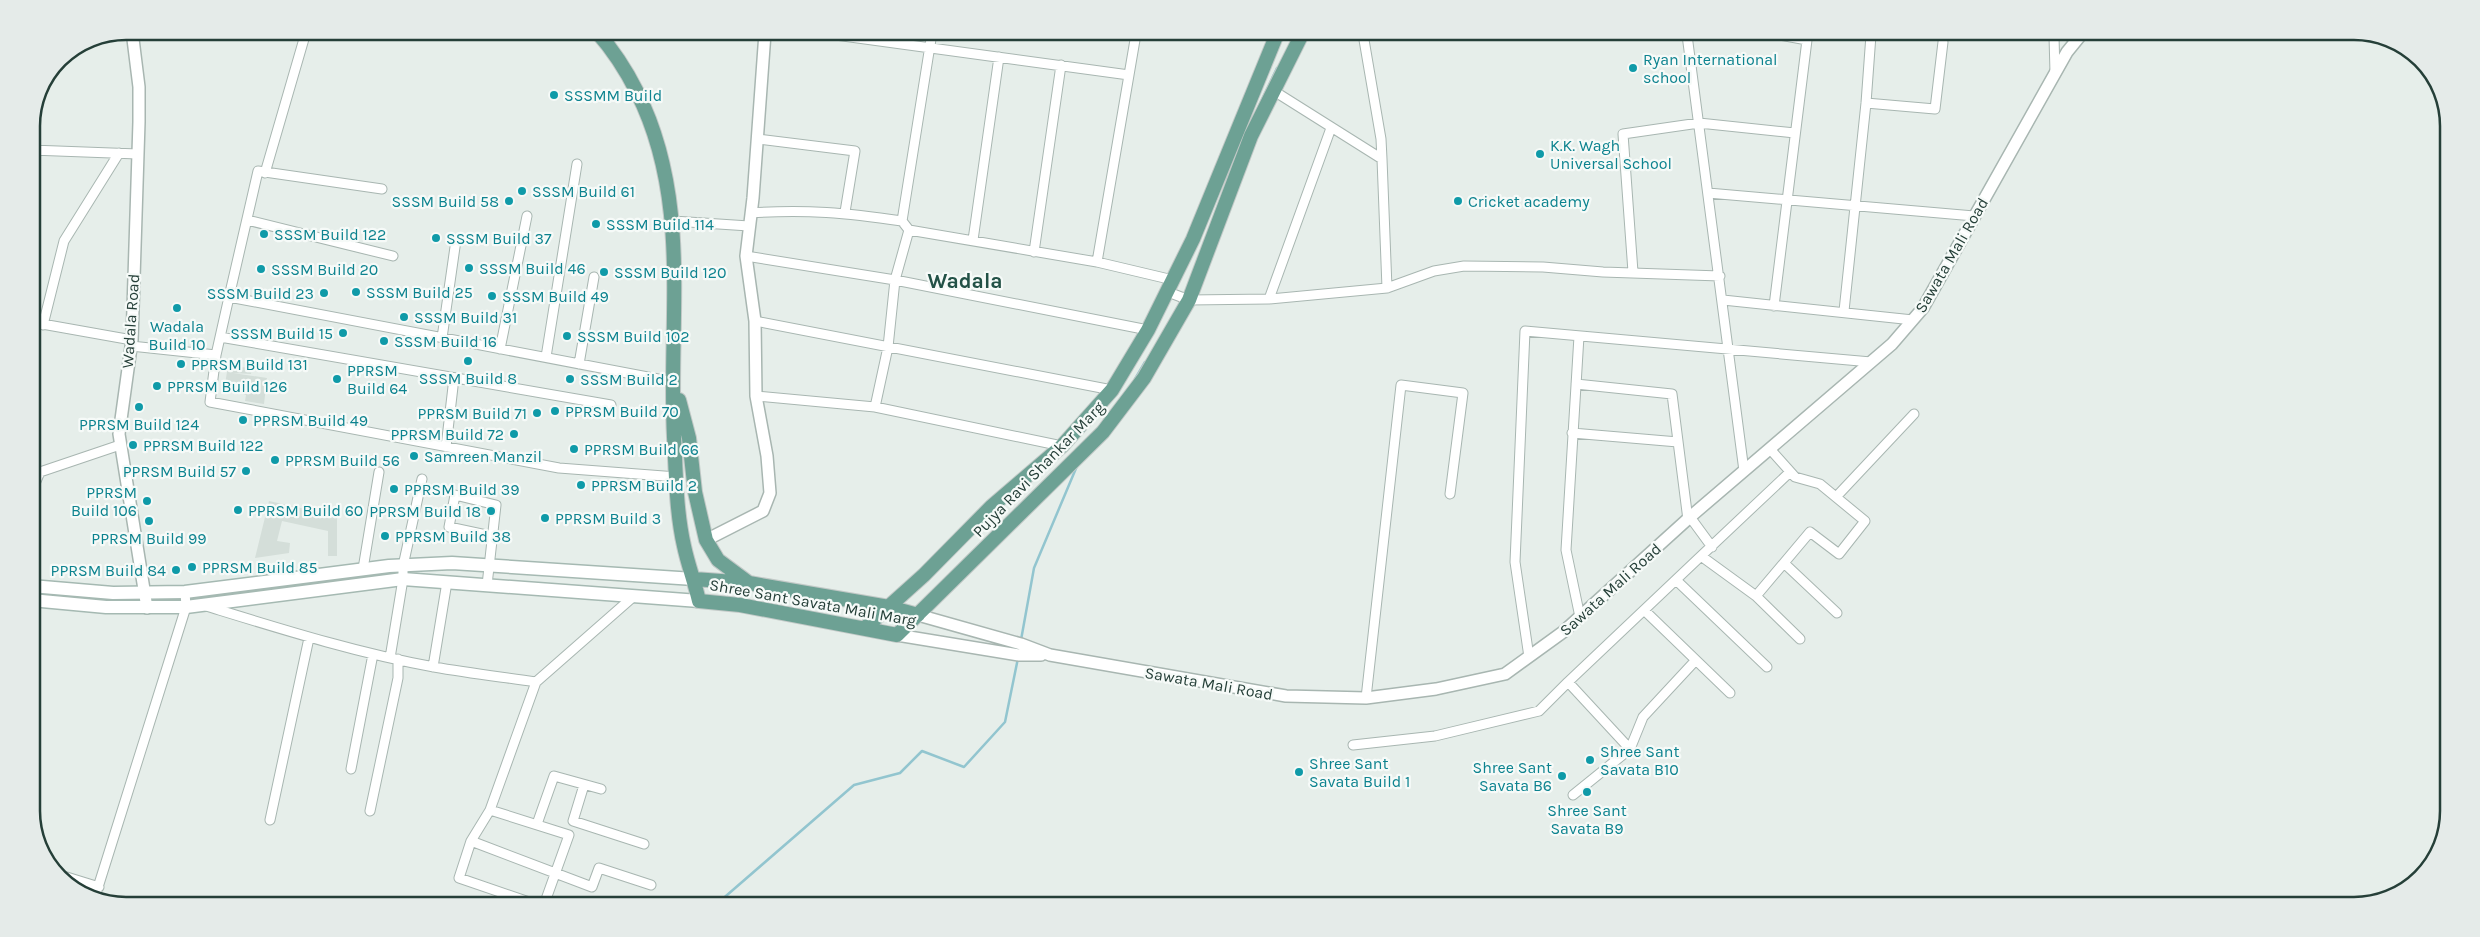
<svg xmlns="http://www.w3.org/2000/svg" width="2480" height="937" viewBox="0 0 2480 937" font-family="Karla,sans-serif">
	<rect width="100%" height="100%" fill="#e6eeea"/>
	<path fill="#d4ded9" d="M228,366L252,368L251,374L233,373L267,378L264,404L245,401L246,395L242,394L245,377L243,386L234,384L232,391L224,390Z
		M269,501L337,516V556H328V531L282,521L277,541L290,543L289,553L255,558Z"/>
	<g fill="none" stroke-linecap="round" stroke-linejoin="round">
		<path stroke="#92c5cf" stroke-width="2.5" d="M1259,106L1277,68
			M1135,379L1145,362
			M1021,640L1034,568L1077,466
			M719,902L854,785L900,773L922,751L964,767L1005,722L1018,658"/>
		<defs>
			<path id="minor" d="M821,33L1129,75L1136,34
				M1363,34L1381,139L1382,159
				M1687,35L1744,471
				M2054,36L2055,73
				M1866,103L1935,109L1943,42
				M758,139L855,151L845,212
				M31,150L138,154
				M265,173L306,32
				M31,175L37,150
				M1708,193L1974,216
				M751,213C806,209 847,213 902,221L932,33
				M247,220L393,256
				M673,221L749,226
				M902,221L909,230L1097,262L1173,280
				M973,240L999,57
				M1034,252L1061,65
				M746,256L895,280L1148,330
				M1097,262L1129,75
				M1633,272L1623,134L1699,123L1795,133
				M1387,288L1434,271L1464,266L1543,267L1603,272L1720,276
				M1168,292L1189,300L1269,299L1387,288L1382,159L1274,91
				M229,297L258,171L382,189
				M1269,299L1331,128
				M1723,300L1913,320
				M1774,306L1807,40L1780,35
				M1844,311L1866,103L1871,35
				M755,321L1112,390
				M31,322L132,340
				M43,325L64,241L119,153
				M1579,336L1566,550L1580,617
				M220,337L611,405
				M442,338L456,240
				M131,346L216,355L210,402L559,468L677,477
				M500,349L527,216
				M216,355L229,297L674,382
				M546,357L577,164
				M579,364L594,277
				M1576,384L1672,394L1688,520
				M756,396L875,407L1062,446
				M875,407L888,347L895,280L909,230
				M1572,433L1678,442
				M446,447L454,378
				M1770,449L1795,477L1820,484L1865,521L1839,554L1810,532L1756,596L1701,556L1790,472
				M31,493L40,472L120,445
				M1836,497L1914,414
				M1690,517L1712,547
				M1785,564L1837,613
				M363,569L379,472
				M1676,580L1767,667
				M487,585L496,505L455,495L449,527L491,536
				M1756,596L1800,639
				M206,606C281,629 357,653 434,667C468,673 502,677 536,682
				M1644,610L1730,693
				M1529,657L1515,562L1525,331L1871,362
				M390,658L403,579V566L422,479
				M433,667L447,582
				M1366,698L1401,385L1463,393L1450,494
				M1353,745L1435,736L1539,711L1568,682
				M1630,749L1568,682L1701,556
				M351,769L373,654
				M584,785L573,821L644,844
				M1573,795L1630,749L1643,717L1695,661
				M490,810L471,841L459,878L529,902
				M370,811L398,678V659
				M270,820L309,638
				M537,824L554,776L601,789
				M471,841L592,887L599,868L651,885
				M57,874L99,887
				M94,900L186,607L185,592
				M545,902L569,835L490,810L536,682L634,596"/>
			<path id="tertiary" d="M132,31L139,87V122L132,340L119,434L147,608
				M706,540L763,511L770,493L767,456L756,396L755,321L746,256L753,198L765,33
				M918,615L1021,644L1050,655L1286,696L1366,698L1436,689L1505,674L1563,632L1690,517L1892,344L1923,308L2067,52L2080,36
				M897,635L1019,655H1041"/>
			<path id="secondary" d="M31,586L113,593L185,592L389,566L452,563L694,579
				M31,600L106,607H186L403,579L699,601"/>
			<path id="primary" d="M597,32C613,50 626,70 637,92C692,201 668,320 674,437C676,473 676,511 684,546C688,565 695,583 699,601L740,605L897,635L1103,432L1144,378L1189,300L1251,136L1302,34
				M679,400L689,438L695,492L706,540L718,560L749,583L889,607L918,615
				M694,579L748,583
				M865,628L924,575L992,506L1062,446L1112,390L1148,330L1193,239L1277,34"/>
		</defs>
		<use href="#minor" stroke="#a8b6b1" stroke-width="11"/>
		<use href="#tertiary" stroke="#a8b6b1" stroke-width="14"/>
		<use href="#secondary" stroke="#a5b9b2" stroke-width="15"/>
		<use href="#primary" stroke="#c2c9c7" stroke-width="16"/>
		<use href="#minor" stroke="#fff" stroke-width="9"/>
		<use href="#tertiary" stroke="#fff" stroke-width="11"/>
		<use href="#secondary" stroke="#fff" stroke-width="12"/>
		<use href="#primary" stroke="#6da194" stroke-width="14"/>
	</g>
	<g fill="#0f9aa8" stroke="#f6faf8" stroke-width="2">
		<circle cx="1633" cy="68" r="5"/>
		<circle cx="554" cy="95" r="5"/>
		<circle cx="1540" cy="154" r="5"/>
		<circle cx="522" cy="191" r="5"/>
		<circle cx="509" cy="201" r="5"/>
		<circle cx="1458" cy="201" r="5"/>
		<circle cx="596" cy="224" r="5"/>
		<circle cx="264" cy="234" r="5"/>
		<circle cx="436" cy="238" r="5"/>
		<circle cx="469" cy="268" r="5"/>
		<circle cx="261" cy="269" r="5"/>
		<circle cx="604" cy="272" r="5"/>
		<circle cx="356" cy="292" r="5"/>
		<circle cx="324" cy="293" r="5"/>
		<circle cx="492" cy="296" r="5"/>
		<circle cx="177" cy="308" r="5"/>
		<circle cx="404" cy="317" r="5"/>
		<circle cx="343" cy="333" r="5"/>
		<circle cx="567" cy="336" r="5"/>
		<circle cx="384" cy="341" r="5"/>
		<circle cx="468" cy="361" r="5"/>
		<circle cx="181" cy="364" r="5"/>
		<circle cx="337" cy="379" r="5"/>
		<circle cx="570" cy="379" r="5"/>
		<circle cx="157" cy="386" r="5"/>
		<circle cx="139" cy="407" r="5"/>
		<circle cx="555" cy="411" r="5"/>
		<circle cx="537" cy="413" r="5"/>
		<circle cx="243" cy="420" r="5"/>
		<circle cx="514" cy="434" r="5"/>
		<circle cx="133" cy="445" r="5"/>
		<circle cx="574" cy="449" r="5"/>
		<circle cx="414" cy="456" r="5"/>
		<circle cx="275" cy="460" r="5"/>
		<circle cx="246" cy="471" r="5"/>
		<circle cx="581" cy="485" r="5"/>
		<circle cx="394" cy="489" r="5"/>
		<circle cx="147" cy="501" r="5"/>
		<circle cx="238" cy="510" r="5"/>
		<circle cx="491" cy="511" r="5"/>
		<circle cx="545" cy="518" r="5"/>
		<circle cx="149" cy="521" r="5"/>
		<circle cx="385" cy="536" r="5"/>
		<circle cx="192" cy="567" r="5"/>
		<circle cx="176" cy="570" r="5"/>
		<circle cx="1590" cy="760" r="5"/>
		<circle cx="1299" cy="772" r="5"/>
		<circle cx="1562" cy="776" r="5"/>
		<circle cx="1587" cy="792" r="5"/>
	</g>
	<g text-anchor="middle" stroke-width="4.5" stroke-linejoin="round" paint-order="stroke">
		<g font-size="16" fill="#0d838f" stroke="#f6faf8" text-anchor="start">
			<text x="1643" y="65">Ryan International<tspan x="1643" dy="18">school</tspan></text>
			<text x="564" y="101">SSSMM Build</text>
			<text x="1550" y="151">K.K. Wagh<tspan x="1550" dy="18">Universal School</tspan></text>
			<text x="532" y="197">SSSM Build 61</text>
			<text x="499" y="207" text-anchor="end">SSSM Build 58</text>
			<text x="1468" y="207">Cricket academy</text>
			<text x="606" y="230">SSSM Build 114</text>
			<text x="274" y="240">SSSM Build 122</text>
			<text x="446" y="244">SSSM Build 37</text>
			<text x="479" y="274">SSSM Build 46</text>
			<text x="271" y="275">SSSM Build 20</text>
			<text x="614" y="278">SSSM Build 120</text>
			<text x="366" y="298">SSSM Build 25</text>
			<text x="314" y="299" text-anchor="end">SSSM Build 23</text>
			<text x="502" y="302">SSSM Build 49</text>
			<text x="414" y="323">SSSM Build 31</text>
			<text x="177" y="332" text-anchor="middle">Wadala<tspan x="177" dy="18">Build 10</tspan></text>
			<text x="333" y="339" text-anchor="end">SSSM Build 15</text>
			<text x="577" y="342">SSSM Build 102</text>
			<text x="394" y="347">SSSM Build 16</text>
			<text x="191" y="370">PPRSM Build 131</text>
			<text x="347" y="376">PPRSM<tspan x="347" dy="18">Build 64</tspan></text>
			<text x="468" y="384" text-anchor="middle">SSSM Build 8</text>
			<text x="580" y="385">SSSM Build 2</text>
			<text x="167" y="392">PPRSM Build 126</text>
			<text x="565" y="417">PPRSM Build 70</text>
			<text x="527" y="419" text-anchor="end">PPRSM Build 71</text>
			<text x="253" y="426">PPRSM Build 49</text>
			<text x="139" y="430" text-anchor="middle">PPRSM Build 124</text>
			<text x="504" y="440" text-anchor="end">PPRSM Build 72</text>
			<text x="143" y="451">PPRSM Build 122</text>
			<text x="584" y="455">PPRSM Build 66</text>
			<text x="424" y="462">Samreen Manzil</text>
			<text x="285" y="466">PPRSM Build 56</text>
			<text x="236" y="477" text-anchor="end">PPRSM Build 57</text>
			<text x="591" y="491">PPRSM Build 2</text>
			<text x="404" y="495">PPRSM Build 39</text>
			<text x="137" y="498" text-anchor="end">PPRSM<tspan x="137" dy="18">Build 106</tspan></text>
			<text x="248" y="516">PPRSM Build 60</text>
			<text x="481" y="517" text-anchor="end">PPRSM Build 18</text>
			<text x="555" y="524">PPRSM Build 3</text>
			<text x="395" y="542">PPRSM Build 38</text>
			<text x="149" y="544" text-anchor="middle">PPRSM Build 99</text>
			<text x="202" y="573">PPRSM Build 85</text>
			<text x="166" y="576" text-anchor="end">PPRSM Build 84</text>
			<text x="1600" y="757">Shree Sant<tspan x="1600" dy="18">Savata B10</tspan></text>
			<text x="1309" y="769">Shree Sant<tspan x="1309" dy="18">Savata Build 1</tspan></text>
			<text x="1552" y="773" text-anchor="end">Shree Sant<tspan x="1552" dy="18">Savata B6</tspan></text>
			<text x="1587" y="816" text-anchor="middle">Shree Sant<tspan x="1587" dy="18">Savata B9</tspan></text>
		</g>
		<g font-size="16" fill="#253f38" stroke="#f6faf8">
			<text transform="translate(1951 255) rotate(-60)" y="6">Sawata Mali Road</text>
			<text transform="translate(130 321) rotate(-86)" y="6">Wadala Road</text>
			<text transform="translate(1038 469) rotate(-46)" y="6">Pujya Ravi Shankar Marg</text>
			<text transform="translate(1610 589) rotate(-42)" y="6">Sawata Mali Road</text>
			<text transform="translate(813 602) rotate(10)" y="6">Shree Sant Savata Mali Marg</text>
			<text transform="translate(1209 683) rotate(10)" y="6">Sawata Mali Road</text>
		</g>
		<g font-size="21" font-weight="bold" fill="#225146" stroke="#f6faf8">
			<text x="965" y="288">Wadala</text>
		</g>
	</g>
	<path d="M0 0H2480V937H0ZM126 40H2354A86 86 0 0 1 2440 126V811A86 86 0 0 1 2354 897H126A86 86 0 0 1 40 811V126A86 86 0 0 1 126 40Z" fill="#e5ebe9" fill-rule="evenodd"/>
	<path fill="none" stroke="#253f38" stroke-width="2.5" d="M126 40H2354A86 86 0 0 1 2440 126V811A86 86 0 0 1 2354 897H126A86 86 0 0 1 40 811V126A86 86 0 0 1 126 40Z"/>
</svg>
